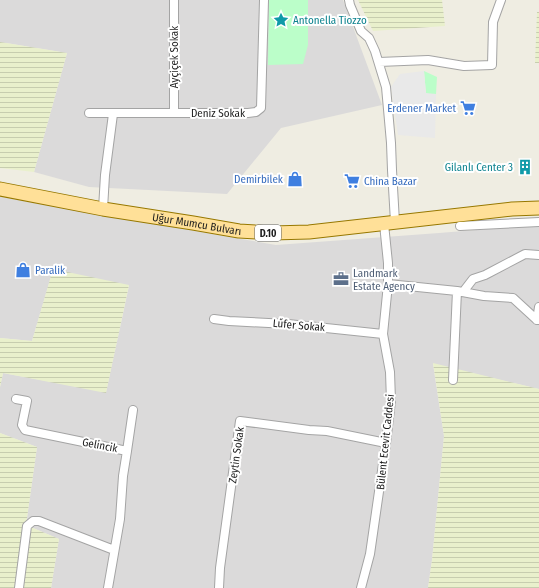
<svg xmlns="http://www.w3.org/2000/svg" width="539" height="588" viewBox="0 0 539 588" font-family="'Fira Sans Condensed',sans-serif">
	<defs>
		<pattern id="farmland-rules" width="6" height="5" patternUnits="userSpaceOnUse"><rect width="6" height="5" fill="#e9f0cc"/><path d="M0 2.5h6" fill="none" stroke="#c7cdaf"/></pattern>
	</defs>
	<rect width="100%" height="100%" fill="#efede2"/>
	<path fill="#dbdada" d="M0,0H343L382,105L281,128L227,194L89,187L34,172L67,53L0,42Z
		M0,197L276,245L439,233L539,225V389L433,364L444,436L432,560L428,588H51L59,539L26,525L37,447L0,433V387L3,373L106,392L129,286L53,270L32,341L0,338Z"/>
	<path fill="url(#farmland-rules)" d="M358,0H442L445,26L373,31Z
		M537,12H539V63H535Z
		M0,42L67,53L34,172L0,168Z
		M53,269L129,285L106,393L3,373L0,387V338L32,341Z
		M433,363L539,389V588H428L432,560L444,436Z
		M0,433L37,447L26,525L59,539L51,588H0Z"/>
	<path fill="#bbfec9" d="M269,0H308V45L303,64L268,65Z
		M424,71L437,77L436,94H426Z"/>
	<path fill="#e9e9e9" d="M424,71L426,93L436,94L435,138L398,135L391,87L400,74Z"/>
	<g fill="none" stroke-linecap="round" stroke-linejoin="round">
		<defs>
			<path id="street" d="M349,0L350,5L361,31L369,38L375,51L386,87L391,143L392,170L395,222
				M379,62L428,60L464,66L492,65L493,22L501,0
				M89,113H248L256,112L261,108L264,0
				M174,113V0
				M103,209L105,175L113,114
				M460,226L539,222
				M388,284L457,291L484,296L513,298L537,320H539
				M463,292L473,279L485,275L525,254L539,255
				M214,319L229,321L288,324L383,334
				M537,320L539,307
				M453,380L457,291
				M16,399L27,401L22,425L25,430L127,451L123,476L120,519L108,588
				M127,451L133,410
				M19,588L27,526L33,521H39L114,550
				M219,588L220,568L240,421L309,430L327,431L386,443
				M361,588L370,554L386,443L391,401L390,372L383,334L388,284V263L384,224"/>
			<g id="primary">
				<path id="s1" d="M0,189L103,209L193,223L239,231L272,233L309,232L512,209L539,208"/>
			</g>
		</defs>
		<use href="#street" stroke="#a4a4a4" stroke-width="10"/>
		<use href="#primary" stroke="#977800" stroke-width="15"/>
		<use href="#street" stroke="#fff" stroke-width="8"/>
		<use href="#primary" stroke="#ffe098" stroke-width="13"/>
	</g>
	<defs>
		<symbol id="sight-bare" viewBox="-9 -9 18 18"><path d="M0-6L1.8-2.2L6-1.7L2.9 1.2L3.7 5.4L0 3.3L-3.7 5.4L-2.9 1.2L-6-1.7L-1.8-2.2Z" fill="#0f9aa8" stroke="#fff" stroke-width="2.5" paint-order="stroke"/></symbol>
		<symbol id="supermarket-bare" viewBox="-9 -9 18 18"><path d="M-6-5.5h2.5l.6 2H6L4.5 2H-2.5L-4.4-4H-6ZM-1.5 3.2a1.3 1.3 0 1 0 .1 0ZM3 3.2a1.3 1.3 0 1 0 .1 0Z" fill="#3f7fe0" stroke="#fff" stroke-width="2.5" paint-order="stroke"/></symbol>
		<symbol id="building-bare" viewBox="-9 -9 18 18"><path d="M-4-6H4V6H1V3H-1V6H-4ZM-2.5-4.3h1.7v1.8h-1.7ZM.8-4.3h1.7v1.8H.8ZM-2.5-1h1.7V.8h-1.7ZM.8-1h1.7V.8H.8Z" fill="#0f9aa8" stroke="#fff" stroke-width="2.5" paint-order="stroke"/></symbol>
		<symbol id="shop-bare" viewBox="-9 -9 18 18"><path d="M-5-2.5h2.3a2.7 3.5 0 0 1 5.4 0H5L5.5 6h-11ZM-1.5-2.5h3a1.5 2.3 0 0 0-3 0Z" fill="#3f7fe0" stroke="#fff" stroke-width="2.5" paint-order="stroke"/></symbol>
		<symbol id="office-bare" viewBox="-9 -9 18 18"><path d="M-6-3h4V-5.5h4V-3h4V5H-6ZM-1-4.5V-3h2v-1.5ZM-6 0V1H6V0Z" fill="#5c6f8a" stroke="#fff" stroke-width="2.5" paint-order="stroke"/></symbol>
	</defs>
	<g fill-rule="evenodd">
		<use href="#sight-bare" x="270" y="9" width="22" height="22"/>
		<use href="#supermarket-bare" x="457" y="97" width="22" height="22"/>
		<use href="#building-bare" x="514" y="156" width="22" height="22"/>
		<use href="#shop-bare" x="284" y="168" width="22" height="22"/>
		<use href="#supermarket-bare" x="341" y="170" width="22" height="22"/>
		<use href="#shop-bare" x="12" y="259" width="22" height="22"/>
		<use href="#office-bare" x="330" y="268" width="22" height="22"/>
	</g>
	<g text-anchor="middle" stroke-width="4" stroke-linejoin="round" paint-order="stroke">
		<rect fill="#fff" stroke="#616161" stroke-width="1" x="255" y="225" width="26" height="16" rx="3"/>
		<g font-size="10" font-weight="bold" fill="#1d1d1d">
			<text x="268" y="237">D.10</text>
		</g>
		<g font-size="11" fill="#0d838f" stroke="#fff" text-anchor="start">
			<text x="293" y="24">Antonella Tiozzo</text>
			<text x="513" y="171" text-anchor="end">Gilanlı Center 3</text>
		</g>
		<g font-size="11" fill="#1d1d1d" stroke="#fff">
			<text transform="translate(174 57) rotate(-90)" y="4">Ayçiçek Sokak</text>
			<text x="218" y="117">Deniz Sokak</text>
			<text dy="4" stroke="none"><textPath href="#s1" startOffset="200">Uğur Mumcu Bulvarı</textPath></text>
			<text transform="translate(299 325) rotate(5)" y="4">Lűfer Sokak</text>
			<text transform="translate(385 442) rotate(-84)" y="4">Bülent Ecevit Caddesi</text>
			<text transform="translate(100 445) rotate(11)" y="4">Gelincik</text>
			<text transform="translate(236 455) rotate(-82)" y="4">Zeytin Sokak</text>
		</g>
		<g font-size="11" fill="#366cbe" stroke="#fff" text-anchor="end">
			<text x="456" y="112">Erdener Market</text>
			<text x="283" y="183">Demirbilek</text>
			<text x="364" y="185" text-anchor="start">China Bazar</text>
			<text x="35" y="274" text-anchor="start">Paralik</text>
		</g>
		<g font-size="11" fill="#4e5e75" stroke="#fff" text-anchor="start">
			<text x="353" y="277">Landmark<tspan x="353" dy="13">Estate Agency</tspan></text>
		</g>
	</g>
</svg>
